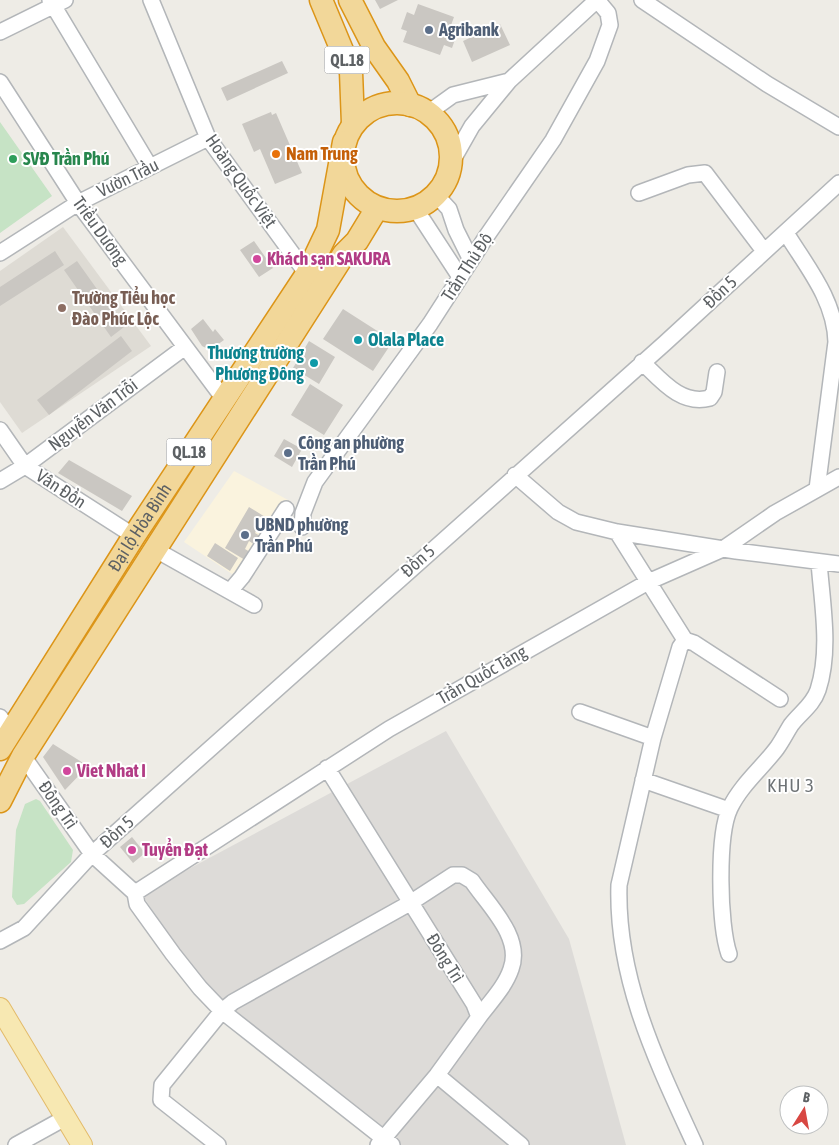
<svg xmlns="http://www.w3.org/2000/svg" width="839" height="1145" viewBox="0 0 839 1145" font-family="'Asap Condensed',sans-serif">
	<rect width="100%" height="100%" fill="#eeece6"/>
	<path fill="#faf3de" d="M234,471L290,501L254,556L232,574L184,542Z"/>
	<path fill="#dddbd8" d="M446,731L569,939L626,1145H392L221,1008L186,964L142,894Z"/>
	<path fill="#dedbd4" d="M63,227L151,346L22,433L0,402V271Z"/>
	<path fill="#c6e3c5" d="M0,122L52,196L0,233Z
		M36,799L40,801L73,850L71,862L24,904L17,905L12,897L16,830L25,804Z"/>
	<path fill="#cac7c2" d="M375,0H398L380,9Z
		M418,4L454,17L450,28L458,31L452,48L444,45L440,55L403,42L407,31L401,29L407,12L414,15Z
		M500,24L510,45L472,62L463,41Z
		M282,61L288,73L227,101L221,88Z
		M271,112L272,115L276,113L302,173L275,184L260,149L254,152L242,124Z
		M254,241L273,268L259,277L240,250Z
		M55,251L64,265L0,306V287Z
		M77,261L124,327L111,337L64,270Z
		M343,309L393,341L373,371L323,339Z
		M203,319L213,332L215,329L224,340L210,350L202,346L191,329Z
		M121,336L132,351L49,415L37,400Z
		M309,341L335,357L319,384L293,368Z
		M310,384L343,405L324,435L291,415Z
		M284,439L302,449L292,467L274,456Z
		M69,460L132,496L122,511L58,473Z
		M249,507L270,520L266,528L260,524L255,533L260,536L255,545L249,541L245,549L250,552L245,560L225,548Z
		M215,543L238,558L230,571L207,556Z
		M53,744L88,766L65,790L43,757Z
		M132,837L145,853L133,863L120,847Z"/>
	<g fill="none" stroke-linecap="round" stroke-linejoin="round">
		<defs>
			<path id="minor" d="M50,0L150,167
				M151,0L208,138L307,274
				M642,0L767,84L839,127
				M0,32L65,0
				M0,82L78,203L224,399
				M428,113L453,95L509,81
				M451,163L472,126L509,81L597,0
				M639,193L688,175L705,173L764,251
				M436,195L449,209L456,230L471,260
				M415,208L460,277
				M786,233C807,267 835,300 836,342L817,489
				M0,253L78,203L208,138
				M642,362C661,380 681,406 710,398L714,392L717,372
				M0,430L25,466L134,536
				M515,475L558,512L576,522L617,532L736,551L839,564
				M0,481L25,466L185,347
				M302,527L303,513L315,482L430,324L486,237L553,140L597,61L610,25L608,13L597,0
				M617,532L685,640L694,643L780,699
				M156,550L254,605
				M231,590L242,577L286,509
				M685,640L680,647L653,738L619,885C616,979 657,1062 695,1145
				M580,712L653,738
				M0,717L11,733
				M23,756L92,854L135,893L137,904L173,954L200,988L222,1011L392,1145
				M327,768L474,1004L479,1017L437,1075L378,1145
				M643,780L729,810
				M135,893L389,729L648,582L723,549L775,513L839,477
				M0,941L24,928L92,854L665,343L839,183
				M729,954C719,925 717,835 730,808C741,785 762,768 777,748C782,741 786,733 791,725C800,713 813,705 818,690C831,650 822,603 819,562
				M437,1075L521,1145
				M16,1145L65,1118
				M218,1145L161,1100L162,1085L222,1011L233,1002L410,903L453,875H462L472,881C488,905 523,937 511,969C505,987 490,1002 479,1017"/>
			<path id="major" d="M0,1008L82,1145"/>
			<g id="highway">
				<path d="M321,0L351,72L353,124"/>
				<path d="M350,0L374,47L398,81L410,105"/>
				<circle cx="397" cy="157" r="54"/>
				<path id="s1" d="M0,749L134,536L307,274L328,230L344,142"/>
				<path d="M0,801L23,756L344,254L357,241L377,208"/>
			</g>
		</defs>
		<use href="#minor" stroke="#b3b6b9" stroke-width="18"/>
		<use href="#major" stroke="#e3bb6a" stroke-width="22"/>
		<use href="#highway" stroke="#dc9518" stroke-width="25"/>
		<use href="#minor" stroke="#fff" stroke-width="15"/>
		<use href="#major" stroke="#f7e8b2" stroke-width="20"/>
		<use href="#highway" stroke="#f2d799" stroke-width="22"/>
	</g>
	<g fill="#5c6f8a" stroke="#fff" stroke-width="2">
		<circle cx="429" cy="30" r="5"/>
		<circle cx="288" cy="453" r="5"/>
		<circle cx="245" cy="535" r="5"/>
	</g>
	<circle fill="#e8710a" stroke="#fff" stroke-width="2" cx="276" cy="154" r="5"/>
	<circle fill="#2e9e5b" stroke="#fff" stroke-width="2" cx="13" cy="159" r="5"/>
	<g fill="#d1479c" stroke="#fff" stroke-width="2">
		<circle cx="257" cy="259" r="5"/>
		<circle cx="67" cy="771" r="5"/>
		<circle cx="132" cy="850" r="5"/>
	</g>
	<circle fill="#8d6e63" stroke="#fff" stroke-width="2" cx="62" cy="308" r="5"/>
	<g fill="#0f9aa8" stroke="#fff" stroke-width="2">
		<circle cx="358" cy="340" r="5"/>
		<circle cx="314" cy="363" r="5"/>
	</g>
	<g text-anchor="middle" stroke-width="4" stroke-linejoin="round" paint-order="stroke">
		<g fill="#fff" stroke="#8e9092" stroke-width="1">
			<rect x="324.5" y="46.5" width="45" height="27" rx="4"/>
			<rect x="166.5" y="438.5" width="45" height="27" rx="4"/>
		</g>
		<g font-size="16" font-weight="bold" fill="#5d6164">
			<text x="347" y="66">QL.18</text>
			<text x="189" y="458">QL.18</text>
		</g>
		<g font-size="18" font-weight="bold" fill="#4e5e75" stroke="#fff" text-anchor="start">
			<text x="439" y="36">Agribank</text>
			<text x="298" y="449">Công an phường<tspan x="298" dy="21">Trần Phú</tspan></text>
			<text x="255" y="531">UBND phường<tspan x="255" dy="21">Trần Phú</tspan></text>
		</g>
		<g font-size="18" font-weight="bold" fill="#c56008" stroke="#fff" text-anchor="start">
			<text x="286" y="160">Nam Trung</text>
		</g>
		<g font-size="18" font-weight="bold" fill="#27864d" stroke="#fff" text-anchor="start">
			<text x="23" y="165">SVĐ Trần Phú</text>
		</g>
		<g font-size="18" fill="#5d6164" stroke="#fff">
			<text transform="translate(128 178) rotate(-26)" y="6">Vườn Trầu</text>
			<text transform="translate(241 181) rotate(55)" y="6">Hoàng Quốc Việt</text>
			<text transform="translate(100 231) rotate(54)" y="6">Triều Dương</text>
			<text transform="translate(467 267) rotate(-57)" y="6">Trần Thủ Độ</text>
			<text transform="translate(720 292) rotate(-43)" y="6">Đồn 5</text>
			<text transform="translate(93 415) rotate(-37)" y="6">Nguyễn Văn Trỗi</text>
			<text transform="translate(61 489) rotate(33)" y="6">Vân Đồn</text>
			<text dy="6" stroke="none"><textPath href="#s1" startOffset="262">Đại lộ Hòa Bình</textPath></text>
			<text transform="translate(418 561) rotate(-42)" y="6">Đồn 5</text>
			<text transform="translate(482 675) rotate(-30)" y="6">Trần Quốc Tảng</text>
			<text transform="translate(58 805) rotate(55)" y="6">Đông Trì</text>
			<text transform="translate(117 832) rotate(-42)" y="6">Đồn 5</text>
			<text transform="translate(445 958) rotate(58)" y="6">Đông Trì</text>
		</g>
		<g font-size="18" font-weight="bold" fill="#b23c85" stroke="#fff" text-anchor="start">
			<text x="267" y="265">Khách sạn SAKURA</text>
			<text x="77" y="777">Viet Nhat I</text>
			<text x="142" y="856">Tuyển Đạt</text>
		</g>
		<g font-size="18" font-weight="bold" fill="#785e54" stroke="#fff" text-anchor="start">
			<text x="72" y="304">Trường Tiểu học<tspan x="72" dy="21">Đào Phúc Lộc</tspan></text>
		</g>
		<g font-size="18" font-weight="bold" fill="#0d838f" stroke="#fff" text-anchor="start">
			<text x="368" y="346">Olala Place</text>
			<text x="304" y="359" text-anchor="end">Thương trường<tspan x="304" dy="21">Phương Đông</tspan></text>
		</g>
		<g font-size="19" letter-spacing="1" fill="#6e7376" stroke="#fff">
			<text x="791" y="792">KHU 3</text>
		</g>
	</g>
	<g transform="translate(804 1110) rotate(11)"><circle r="24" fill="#ffffff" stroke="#bec0c1"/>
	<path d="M0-4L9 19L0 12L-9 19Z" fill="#d84742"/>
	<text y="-8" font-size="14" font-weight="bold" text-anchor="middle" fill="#5d6164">B</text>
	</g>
</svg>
